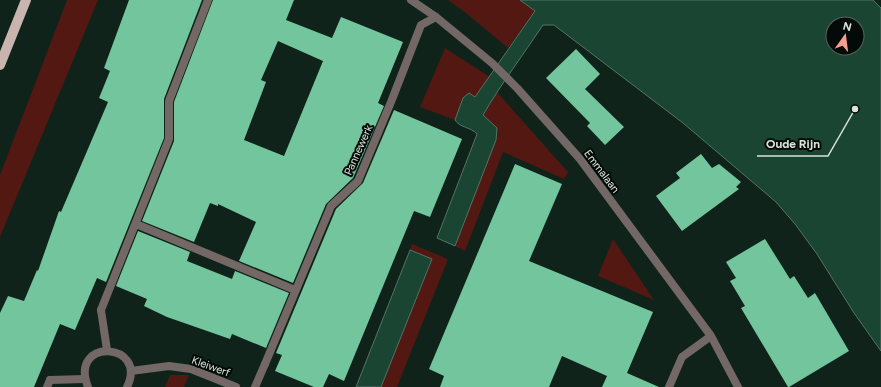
<svg xmlns="http://www.w3.org/2000/svg" width="881" height="387" viewBox="0 0 881 387" font-family="Figtree,sans-serif">
	<rect width="100%" height="100%" fill="#10231a"/>
	<path fill="#521811" d="M67,0H98L0,237V175Z
		M448,0H520L535,11L508,48L466,13Z
		M445,48L490,77L475,97L463,98L455,120L420,107Z
		M497,92L568,172L564,179L503,152L465,251L455,246L496,140L497,128L483,115Z
		M613,239L654,300L598,276Z
		M412,244L448,259L397,387H381L432,260L410,250Z
		M170,375H189L184,387H165Z"/>
	<path fill="#194532" stroke="#537566" fill-rule="evenodd" d="M520,0H873L881,8V351L854,313L817,254L795,224L776,202L683,123L554,25H543C523,55 501,84 483,115L497,128L496,140L455,246L437,238L477,134C471,127 460,128 455,120L463,98L469,93L475,97L535,11ZM833,24H857V48H833Z
		M410,250L432,259L381,387H356Z"/>
	<path fill="#73c59e" fill-rule="evenodd" d="M129,0H202L164,99V138L106,282L97,278L75,330L60,324L34,387H0V313L8,296L24,301L37,270L38,271L59,211L61,212L108,102L99,98L110,71L104,68Z
		M213,0H294L286,20L332,38L341,17L403,42L378,103L384,106L353,178L326,204L293,283L239,261L256,222L218,204V206L210,203L194,242L142,221L174,141V102ZM278,41L323,61L284,156L244,140L266,82L261,80Z
		M576,49L600,74L585,89L624,127L605,145L587,126L590,123L546,78Z
		M394,110L462,139L430,217L414,211L344,381L329,374L323,387H314L275,371L282,355L276,353L336,209L363,183Z
		M701,154L712,168L719,164L741,182L736,187L739,189L682,231L656,196L680,178L676,173Z
		M515,164L562,184L529,261L653,312L627,373L659,387H602L607,376L562,356L549,387H440L444,376L429,369Z
		M138,231L190,252L187,261L232,279L235,271L289,293L266,348L232,334L230,339L167,317L144,306L147,299L116,286Z
		M765,239L790,279L794,276L808,298L815,293L849,351L789,387H788L741,308L745,306L730,281L736,278L726,262Z"/>
	<g fill="none" stroke-linecap="round" stroke-linejoin="round">
		<path stroke="#736866" stroke-width="8" d="M101,310L107,350
			M50,380L84,379
			M255,387L265,364"/>
		<path stroke="#736866" stroke-width="8" d="M411,0L436,17L492,63L517,88L580,159L711,336L738,387
			M136,224L295,290
			M101,310L169,139V101L208,0
			M265,364L331,206L358,181L391,102L421,25L436,17
			M131,371L169,366L191,369L236,387
			M47,387L50,380
			M88,387C68,337 149,342 127,387
			M669,387L682,357L711,336"/>
		<path stroke="#cab4b0" stroke-width="10" d="M0,65L26,0"/>
	</g>
	<g text-anchor="middle" stroke-width="4" stroke-linejoin="round" paint-order="stroke">
		<g font-size="11" fill="#d9e4de" stroke="#040a07">
			<text transform="translate(358 150) rotate(-66)" y="4">Pannewerk</text>
			<text transform="translate(602 171) rotate(53)" y="4">Emmalaan</text>
			<text transform="translate(211 366) rotate(20)" y="4">Kleiwerf</text>
		</g>
	</g>
	<path fill="none" stroke="#d9e4de" stroke-width="1.5" d="M855 109L828 156H757"/>
	<circle fill="#d9e4de" stroke="#040a07" stroke-width="1.5" cx="855" cy="109" r="4"/>
	<g font-size="12" text-anchor="middle" font-weight="bold" fill="#d9e4de" stroke="#040a07" stroke-width="4" stroke-linejoin="round" paint-order="stroke">
		<text x="793" y="148">Oude Rijn</text>
	</g>
	<g transform="translate(845 36) rotate(14)"><circle r="19" fill="#040a07" stroke="#59615d"/>
	<path d="M0-3L7 15L0 10L-7 15Z" fill="#f59d8e"/>
	<text y="-6" font-size="11" font-weight="bold" text-anchor="middle" fill="#d9e4de">N</text>
	</g>
</svg>
